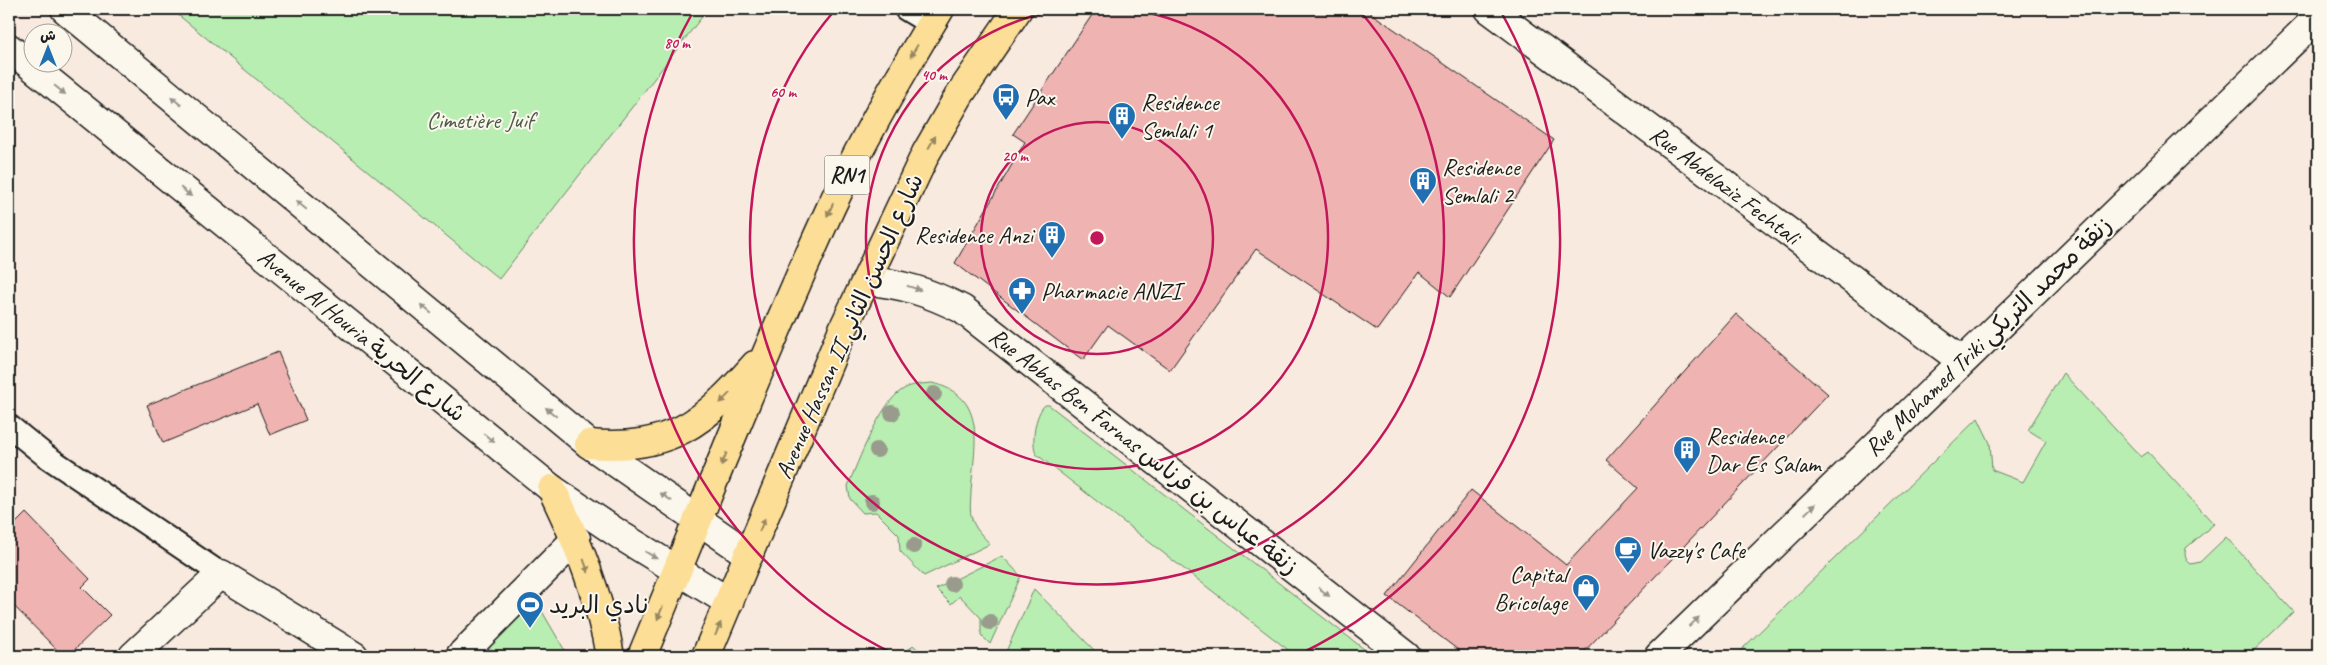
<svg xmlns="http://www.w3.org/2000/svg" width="2327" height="665" viewBox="0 0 2327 665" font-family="Caveat,'Playpen Sans Arabic',sans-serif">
	<rect width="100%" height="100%" fill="#f9eae0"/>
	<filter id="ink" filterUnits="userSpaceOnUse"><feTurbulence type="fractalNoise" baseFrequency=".02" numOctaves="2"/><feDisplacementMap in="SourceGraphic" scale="10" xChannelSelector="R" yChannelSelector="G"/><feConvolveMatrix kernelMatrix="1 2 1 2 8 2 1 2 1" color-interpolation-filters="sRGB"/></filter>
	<g filter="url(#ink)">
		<path fill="#b8eeb1" stroke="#6a8566" d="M171,9H708L499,279Z
			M2063,373L2141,457L2148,452L2214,524L2186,548C2184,555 2185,560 2191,564L2200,562L2226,537L2294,612L2248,656H1735L1978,418L1990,443L1992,470L2023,482L2046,441L2028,430Z
			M932,383C989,396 974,447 971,492C971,501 969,510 972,519C975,529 983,536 990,544L924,576L900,551L899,535L876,512L863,513L850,499L848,486C858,461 880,404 902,390C911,384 921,384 932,383Z
			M1045,405H1049L1373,656H1296L1036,454C1031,442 1035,414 1045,405Z
			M1002,556L1021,576L990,644L981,635V618L960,596L951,604L936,589Z
			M1034,589L1100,656H1004Z
			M536,601L568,656H479Z
			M913,645L925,656H902Z"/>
		<path fill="#efb4b2" stroke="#1c1c1c" d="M1096,9H1365L1554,140L1450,297L1419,272L1377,330L1256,249L1170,370L1108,325L1083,360L955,263L1025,142L1013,134Z
			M1736,314L1828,394L1580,656H1466L1387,596L1471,490L1566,565L1638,488L1606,460Z
			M278,352L306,420L270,435L257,404L163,443L147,405Z
			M26,513L90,579L82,587L110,615L68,656H63L9,601V530Z"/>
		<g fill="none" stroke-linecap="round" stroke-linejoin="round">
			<defs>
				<path id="service" d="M906,9L931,24
					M9,426L46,456L221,574"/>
				<path id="minor" d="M133,656L221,574L354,656
					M460,656L576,539"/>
				<path id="tertiary" d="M65,9L589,444L749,555
					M1489,9L1962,361
					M9,48L552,489L623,537L729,602
					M866,281C901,283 930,293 962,309L1406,656
					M1659,656L2318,17"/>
				<path id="primary" d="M589,444C670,451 704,423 755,365
					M552,489C578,543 600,597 610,656
					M642,656C704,506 763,355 831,207C863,139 901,73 940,9
					M706,656L843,329L926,153L960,94L1018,9"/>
			</defs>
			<use href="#service" stroke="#1c1c1c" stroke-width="26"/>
			<use href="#minor" stroke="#1c1c1c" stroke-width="31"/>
			<use href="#tertiary" stroke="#1c1c1c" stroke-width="31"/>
			<use href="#primary" stroke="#1c1c1c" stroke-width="31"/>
			<use href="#service" stroke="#fbf7ec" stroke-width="22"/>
			<use href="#minor" stroke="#fbf7ec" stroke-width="28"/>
			<use href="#tertiary" stroke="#fbf7ec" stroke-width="28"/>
			<use href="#primary" stroke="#fcde96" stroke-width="28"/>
		</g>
		<g fill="#999b8d">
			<circle cx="934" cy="394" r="8"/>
			<circle cx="892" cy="413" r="8"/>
			<circle cx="877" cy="450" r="8"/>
			<circle cx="872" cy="502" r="8"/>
			<circle cx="914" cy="546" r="8"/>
			<circle cx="952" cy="584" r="8"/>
			<circle cx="990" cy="622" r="8"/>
		</g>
		<defs><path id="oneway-solid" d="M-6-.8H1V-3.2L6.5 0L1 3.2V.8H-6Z" transform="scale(1.25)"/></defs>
		<g fill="#97875f">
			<use href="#oneway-solid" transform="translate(914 51) rotate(121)"/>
			<use href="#oneway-solid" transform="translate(932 142) rotate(-60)"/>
			<use href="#oneway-solid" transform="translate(830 210) rotate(115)"/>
			<use href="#oneway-solid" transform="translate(725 398) rotate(134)"/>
			<use href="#oneway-solid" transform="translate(724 459) rotate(112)"/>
			<use href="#oneway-solid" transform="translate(762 525) rotate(-67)"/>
			<use href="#oneway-solid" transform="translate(586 566) rotate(70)"/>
			<use href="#oneway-solid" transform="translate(660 613) rotate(112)"/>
			<use href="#oneway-solid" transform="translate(718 629) rotate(-67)"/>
		</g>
		<g fill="#97948e">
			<use href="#oneway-solid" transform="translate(60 90) rotate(39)"/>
			<use href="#oneway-solid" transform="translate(176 101) rotate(-140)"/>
			<use href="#oneway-solid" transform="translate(186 192) rotate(39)"/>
			<use href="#oneway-solid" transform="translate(301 205) rotate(-140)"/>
			<use href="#oneway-solid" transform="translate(914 288) rotate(17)"/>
			<use href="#oneway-solid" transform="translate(426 309) rotate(-140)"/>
			<use href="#oneway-solid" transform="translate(551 412) rotate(-140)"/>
			<use href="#oneway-solid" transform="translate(489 438) rotate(39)"/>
			<use href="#oneway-solid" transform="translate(666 497) rotate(-145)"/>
			<use href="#oneway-solid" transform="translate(1810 509) rotate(-44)"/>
			<use href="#oneway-solid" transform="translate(651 555) rotate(31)"/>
			<use href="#oneway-solid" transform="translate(1324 592) rotate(38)"/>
			<use href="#oneway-solid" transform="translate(1694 622) rotate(-44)"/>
		</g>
	</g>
	<g fill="none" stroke="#c2185b" stroke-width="2.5">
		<circle cx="1097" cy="238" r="116"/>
		<path d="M1127 9A231 231 0 1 1 1067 9"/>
		<path d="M1359 10A347 347 0 1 1 835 10"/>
		<path d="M898 656A463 463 0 0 1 694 10M1500 10A463 463 0 0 1 1296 656"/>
	</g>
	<defs>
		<symbol id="bus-pin" viewBox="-11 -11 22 30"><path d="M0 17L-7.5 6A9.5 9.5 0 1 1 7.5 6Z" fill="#1f6fb2" stroke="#fbf7ec"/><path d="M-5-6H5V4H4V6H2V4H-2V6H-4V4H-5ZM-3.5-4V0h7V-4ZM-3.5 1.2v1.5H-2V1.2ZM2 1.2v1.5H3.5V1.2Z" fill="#fff"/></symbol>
		<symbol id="building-pin" viewBox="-11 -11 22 30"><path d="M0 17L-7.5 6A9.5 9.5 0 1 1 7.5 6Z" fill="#1f6fb2" stroke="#fbf7ec"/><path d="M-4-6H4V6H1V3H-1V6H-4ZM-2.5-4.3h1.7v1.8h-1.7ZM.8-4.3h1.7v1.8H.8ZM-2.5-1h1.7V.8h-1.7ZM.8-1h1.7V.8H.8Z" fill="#fff"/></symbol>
		<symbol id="pharmacy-pin" viewBox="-11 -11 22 30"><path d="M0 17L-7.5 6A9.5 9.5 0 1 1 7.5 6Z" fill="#1f6fb2" stroke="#fbf7ec"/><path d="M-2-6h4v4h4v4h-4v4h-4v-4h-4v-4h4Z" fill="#fff"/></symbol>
		<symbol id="cafe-pin" viewBox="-11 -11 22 30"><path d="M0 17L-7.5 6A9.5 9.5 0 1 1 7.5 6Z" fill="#1f6fb2" stroke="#fbf7ec"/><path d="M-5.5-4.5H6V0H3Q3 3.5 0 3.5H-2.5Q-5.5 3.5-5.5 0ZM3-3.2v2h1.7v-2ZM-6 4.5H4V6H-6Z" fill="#fff"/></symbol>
		<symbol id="shop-pin" viewBox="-11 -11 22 30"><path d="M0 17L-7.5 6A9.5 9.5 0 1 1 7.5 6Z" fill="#1f6fb2" stroke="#fbf7ec"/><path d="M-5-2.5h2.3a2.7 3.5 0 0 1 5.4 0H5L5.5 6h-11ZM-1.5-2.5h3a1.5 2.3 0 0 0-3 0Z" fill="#fff"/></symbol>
		<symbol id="stadium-pin" viewBox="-11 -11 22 30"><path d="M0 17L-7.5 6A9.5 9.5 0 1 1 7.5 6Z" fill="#1f6fb2" stroke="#fbf7ec"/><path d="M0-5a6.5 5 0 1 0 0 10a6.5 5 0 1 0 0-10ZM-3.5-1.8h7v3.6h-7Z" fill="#fff"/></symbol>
	</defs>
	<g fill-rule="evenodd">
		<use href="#bus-pin" x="990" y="81" width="32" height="43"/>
		<use href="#building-pin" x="1106" y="100" width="32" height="43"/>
		<use href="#building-pin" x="1407" y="165" width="32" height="43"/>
		<use href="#building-pin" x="1036" y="219" width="32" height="43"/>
		<use href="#pharmacy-pin" x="1006" y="275" width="32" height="43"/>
		<use href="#building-pin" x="1671" y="434" width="32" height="43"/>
		<use href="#cafe-pin" x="1612" y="534" width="32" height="43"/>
		<use href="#shop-pin" x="1570" y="572" width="32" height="43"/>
		<use href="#stadium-pin" x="514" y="589" width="32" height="43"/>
	</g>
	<g text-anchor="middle" stroke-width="4" stroke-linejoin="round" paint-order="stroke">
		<rect fill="#fbf7ec" stroke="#5f5e5a" stroke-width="1" x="824.5" y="155.5" width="45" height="39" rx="4"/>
		<g font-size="22" font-weight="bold" fill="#1c1c1c">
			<text x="847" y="183">RN1</text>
		</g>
		<g font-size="24" fill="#1c1c1c" stroke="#fbf7ec" text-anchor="start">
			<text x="1025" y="105">Pax</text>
			<text x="1141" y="110">Residence<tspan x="1141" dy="28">Semlali 1</tspan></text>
			<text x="1442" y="175">Residence<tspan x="1442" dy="28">Semlali 2</tspan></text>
			<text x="1033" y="243" text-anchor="end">Residence Anzi</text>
			<text x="1041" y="299">Pharmacie ANZI</text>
			<text x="1706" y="444">Residence<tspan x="1706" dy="28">Dar Es Salam</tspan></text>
			<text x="1647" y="558">Vazzy's Cafe</text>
			<text x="1567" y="582" text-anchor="end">Capital<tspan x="1567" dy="28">Bricolage</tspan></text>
			<text x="549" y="613">نادي البريد</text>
		</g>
		<g font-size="24" fill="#4b5b49" stroke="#fbf7ec">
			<text x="480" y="128">Cimetière Juif</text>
		</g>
		<g font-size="24" fill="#1c1c1c" stroke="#fbf7ec">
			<text transform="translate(1725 185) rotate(37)" y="8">Rue Abdelaziz Fechtali</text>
			<text transform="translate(849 326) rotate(-66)" y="8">Avenue Hassan II شارع الحسن الثاني</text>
			<text transform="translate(362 335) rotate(39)" y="8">Avenue Al Houria شارع الحرية</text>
			<text transform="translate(1988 336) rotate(-44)" y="8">Rue Mohamed Triki زنقة محمد التريكي</text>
			<text transform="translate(1144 451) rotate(38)" y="8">Rue Abbas Ben Farnas زنقة عباس بن فرناس</text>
		</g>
	</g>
	<circle cx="1097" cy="238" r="8" fill="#c2185b" stroke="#fbf7ec" stroke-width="2.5"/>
	<g font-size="15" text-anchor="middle" font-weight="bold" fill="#c2185b" stroke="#fbf7ec" stroke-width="4" stroke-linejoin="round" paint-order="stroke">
		<text x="677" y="48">80 m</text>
		<text x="934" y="80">40 m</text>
		<text x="783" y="97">60 m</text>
		<text x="1015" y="161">20 m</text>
	</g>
	<rect width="2327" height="665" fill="none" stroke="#fbf7ec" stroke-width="30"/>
	<rect x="15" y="15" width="2297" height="635" fill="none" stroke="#1c1c1c" stroke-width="2" filter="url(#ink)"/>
	<g transform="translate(48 48)"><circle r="24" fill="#fbf7ec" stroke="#a29f99"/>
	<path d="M0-4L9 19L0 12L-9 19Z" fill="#1f6fb2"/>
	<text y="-8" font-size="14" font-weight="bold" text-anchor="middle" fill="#1c1c1c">ش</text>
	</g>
</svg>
